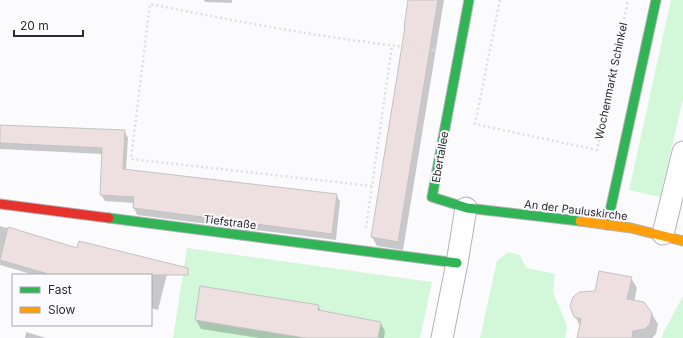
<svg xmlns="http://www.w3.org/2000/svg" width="683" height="338" viewBox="0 0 683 338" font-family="Inter,sans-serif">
	<rect width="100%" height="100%" fill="#fbfbfe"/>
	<path fill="#d3f7d9" d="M671,0H683V99L660,197L629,190Z
		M187,248L432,282L420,338H173Z
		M508,252L520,255L526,268L555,274L553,292L567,326L565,338H480L497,261Z
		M683,296V338H662L663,333Z"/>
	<path fill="#0003" d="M204,0H232V3L205,2Z
		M409,0H444L403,250L377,246L372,237L406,29L405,27Z
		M0,126L124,131L128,138L126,170L336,195L340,201L336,240L137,215L134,208V203L105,201L101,195L103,154L0,149Z
		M0,226L78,249L168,270L158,310L151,308V275H34L0,265Z
		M631,278L637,288L634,302L652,314L658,324L656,334L652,338H578L580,326L575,316L596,292Z
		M318,306L322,312L380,322L385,331L384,338H259L201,329L196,320Z
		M26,332L46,338H25Z"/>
	<path fill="#eee0e0" stroke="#c3c2c4" d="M408,0H438L398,242L371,237L405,27H404Z
		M0,125L125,130L123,169L337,194L332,234L133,208L134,197L100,195L102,148L0,143Z
		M8,227L77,248L79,241L188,268V275H52L0,260Z
		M599,271L632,277L627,299L644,302L652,313L650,324L645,329L633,331L632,338H577L581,319L574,317L570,306L573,297L579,292L595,291Z
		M200,286L319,305L318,310L381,322L378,338H305L195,320Z"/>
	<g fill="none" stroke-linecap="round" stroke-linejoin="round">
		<defs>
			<path id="street" d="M663,234L683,152
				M442,338L457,263L466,208"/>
			<path id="fast" d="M469,0L432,197L467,208L580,221
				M109,218L457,263
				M607,225L656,0"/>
			<path id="slow" d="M580,221L631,228L683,241"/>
			<path id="jam" d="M0,204L109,218"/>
		</defs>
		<use href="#street" stroke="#b4b4b6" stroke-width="23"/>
		<use href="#fast" stroke="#b4b4b6" stroke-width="11"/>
		<use href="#slow" stroke="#b4b4b6" stroke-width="11"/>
		<use href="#jam" stroke="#b4b4b6" stroke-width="11"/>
		<path stroke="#dfdfdf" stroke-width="2.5" stroke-dasharray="2 3" stroke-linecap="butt" d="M500,0L475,124L597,150L628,0
			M372,186L131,159L150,4C245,23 339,41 436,50
			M366,228L392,46"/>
		<use href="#street" stroke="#fefeff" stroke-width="21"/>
		<use href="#fast" stroke="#30b455" stroke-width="9"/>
		<use href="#slow" stroke="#ff9f0a" stroke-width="9"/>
		<use href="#jam" stroke="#e5322d" stroke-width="9"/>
	</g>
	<g text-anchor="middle" stroke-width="4" stroke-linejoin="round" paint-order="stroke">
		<g font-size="11" fill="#2d2d30" stroke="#fafaff">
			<text transform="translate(611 81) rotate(-78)" y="4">Wochenmarkt Schinkel</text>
			<text transform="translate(440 157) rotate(-80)" y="4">Ebertallee</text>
			<text transform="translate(576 210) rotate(7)" y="4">An der Pauluskirche</text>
			<text transform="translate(230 222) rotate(7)" y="4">Tiefstraße</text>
		</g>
	</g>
	<rect x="12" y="274" width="140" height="52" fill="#fafaff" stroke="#a8a8ac"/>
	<rect x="20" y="287" width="20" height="6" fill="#30b455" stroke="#a8a8ac"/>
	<text x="48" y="294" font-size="12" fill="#2d2d30">Fast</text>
	<rect x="20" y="307" width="20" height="6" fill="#ff9f0a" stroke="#a8a8ac"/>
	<text x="48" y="314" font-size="12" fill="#2d2d30">Slow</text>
	<path d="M14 30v6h69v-6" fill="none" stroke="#2d2d30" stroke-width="2"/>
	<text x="20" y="30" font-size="12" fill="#2d2d30" stroke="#fafaff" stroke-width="3" paint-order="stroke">20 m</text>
</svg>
